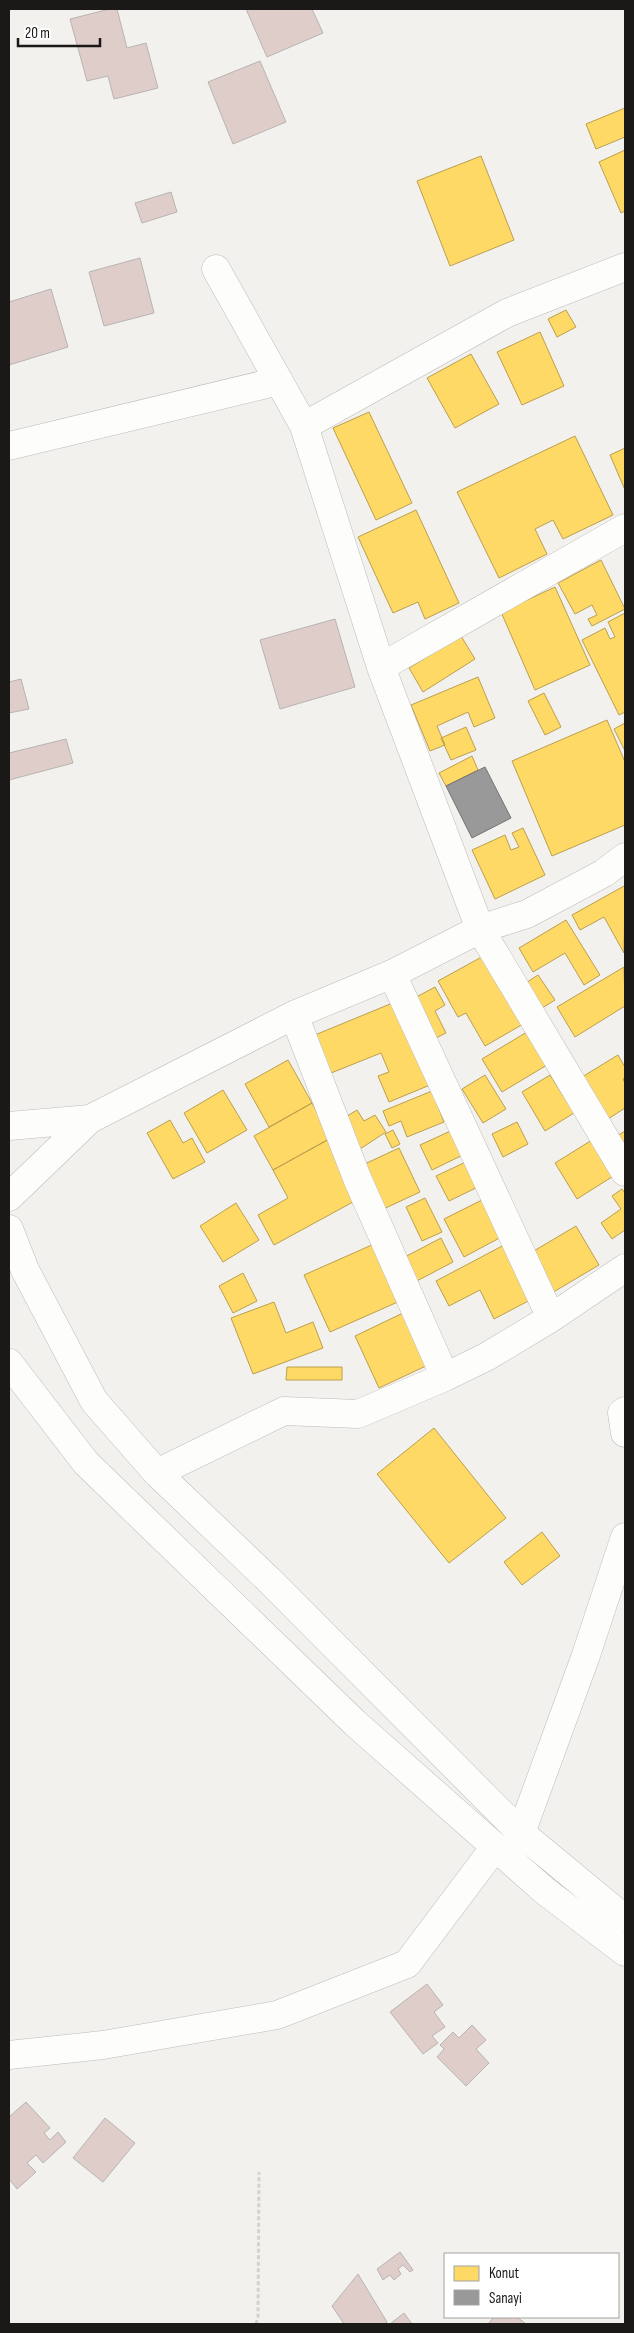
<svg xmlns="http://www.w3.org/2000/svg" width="634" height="2333" viewBox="0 0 634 2333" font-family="'Sofia Sans Condensed',sans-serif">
	<rect width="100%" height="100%" fill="#f3f1ed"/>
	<path fill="#ffd966" stroke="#ba9f4e" d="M625,108V137L596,149L586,124Z
		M625,150V211L621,213L599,162Z
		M481,156L514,240L450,266L417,181Z
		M566,310L576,327L557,337L548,319Z
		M540,332L564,386L522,405L497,352Z
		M471,354L499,404L455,428L427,378Z
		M369,412L412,503L376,520L333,428Z
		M575,436L613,515L563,539L553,520L535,529L547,554L499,578L457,492Z
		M625,448V490L610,455Z
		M416,510L459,603L425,619L418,602L393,613L358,537Z
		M601,560L625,609L592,626L588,619L597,615L592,605L575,614L558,583Z
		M555,587L590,665L535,690L501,612Z
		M625,613V712L619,715L582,640L605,628L610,639L615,637L608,622Z
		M461,636L475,659L423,692L409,668Z
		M478,677L495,718L474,727L468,712L437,726L445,745L430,751L411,705Z
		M544,693L561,727L545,735L528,701Z
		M607,720L625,762V825L552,856L512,761Z
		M625,723V751L614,729Z
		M466,727L476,750L451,760L441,738Z
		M472,756L478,770L446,786L439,773Z
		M523,828L545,875L495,899L472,850L505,835L511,850L519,847L512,833Z
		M624,886L625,888L624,953L604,917L580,930L572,915Z
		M566,920L600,975L584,985L565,953L533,972L519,948Z
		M487,954L525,1023L485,1046L466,1013L458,1017L438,981Z
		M624,967L625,1006L575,1037L557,1007Z
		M538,975L555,1000L534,1013L518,988Z
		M435,987L445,1005L435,1011L446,1033L430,1041L409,1001Z
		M395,1002L430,1085L389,1102L378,1076L389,1072L381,1053L326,1075L310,1037Z
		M527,1032L547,1065L502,1092L482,1059Z
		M618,1055L625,1067V1077L623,1079L625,1083V1108L608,1119L582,1077Z
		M288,1060L312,1103L269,1127L245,1084Z
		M485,1075L506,1109L483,1123L462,1089Z
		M550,1075L574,1113L545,1131L522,1092Z
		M223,1090L247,1130L207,1153L184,1113Z
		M432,1091L444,1122L407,1137L401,1121L389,1126L383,1111Z
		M312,1103L331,1138L273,1170L254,1136Z
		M357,1110L364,1121L375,1115L386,1132L357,1151L339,1121Z
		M170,1120L183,1143L192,1138L205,1162L173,1179L147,1133Z
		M517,1122L528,1144L503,1157L492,1134Z
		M457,1128L469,1152L432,1170L420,1145Z
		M393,1130L400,1144L392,1148L385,1134Z
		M625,1131V1150L617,1136Z
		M331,1138L364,1196L274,1245L258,1215L288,1198L273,1170Z
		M592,1140L615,1175L577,1199L555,1163Z
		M399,1148L420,1192L377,1212L356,1168Z
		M470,1160L482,1185L449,1201L436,1176Z
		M622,1189L625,1193V1230L612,1239L601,1223L621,1209L612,1196Z
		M425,1198L442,1232L422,1241L406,1207Z
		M486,1198L505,1235L464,1257L444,1219Z
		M236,1203L259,1240L223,1262L200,1226Z
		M576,1226L599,1265L550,1294L527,1255Z
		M441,1238L453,1262L413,1283L401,1259Z
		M374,1244L400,1301L330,1332L304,1275Z
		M504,1245L532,1299L494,1319L480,1290L449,1306L436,1281Z
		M243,1273L257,1301L233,1313L219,1286Z
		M274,1302L286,1333L313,1322L323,1348L253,1374L231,1318Z
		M403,1313L428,1365L379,1388L355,1336Z
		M287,1367H342V1380H286Z
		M434,1428L506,1518L449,1563L377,1474Z
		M542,1532L560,1556L522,1585L504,1562Z"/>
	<path fill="#999" stroke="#737372" d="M485,767L511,818L472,838L446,786Z"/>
	<path fill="#dfcdc9" stroke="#b7b4b3" d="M110,9H117L127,48L146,43L158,88L114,99L108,76L87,81L70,19Z
		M246,9H312L323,33L267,57Z
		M260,61L286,122L233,144L208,82Z
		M171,192L177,212L142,223L135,203Z
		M140,258L154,313L104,326L89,272Z
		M51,289L68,347L9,365V302Z
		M335,619L355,687L280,709L260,640Z
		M21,679L29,709L9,713V682Z
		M66,739L73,763L9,780V753Z
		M427,1984L443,2005L434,2012L445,2027L432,2036L438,2043L423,2054L390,2012Z
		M472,2025L486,2040L476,2049L489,2063L466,2086L437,2057L444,2049L440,2045L453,2032L459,2038Z
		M26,2102L50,2128L44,2133L50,2140L58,2132L66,2142L43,2163L36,2155L27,2163L36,2172L17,2189L9,2179V2117Z
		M105,2118L135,2143L103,2182L73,2158Z
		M400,2252L413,2270L410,2272L403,2265L398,2269L401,2274L394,2280L390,2275L383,2280L377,2269Z
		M358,2274L387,2322L385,2324H344L332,2306Z
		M404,2313L412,2324H390Z
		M494,2317H517L526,2324H488Z"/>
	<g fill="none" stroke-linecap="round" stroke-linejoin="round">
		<defs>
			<path id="minor" d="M216,269L304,426L381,667L480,929L625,1172
				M304,426L507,313L625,267
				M9,446L279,381
				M381,667L625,528
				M392,974L551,1318
				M294,1015L357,1178L445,1377
				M625,1411L622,1413L625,1433
				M157,1473L284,1411L358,1414L445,1377L486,1357L551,1318L625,1268
				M521,1833L585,1658L625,1537
				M9,2055L103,2045L277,2015L407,1964L495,1847"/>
			<path id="tertiary" d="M9,1126L90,1119
				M9,1197L90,1119L294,1015L392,974L480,929L527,914L604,873L625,857
				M9,1229L25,1270L94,1401L157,1473L268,1579L521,1833L625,1919
				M9,1363L86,1463L355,1723L545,1891L625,1952"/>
		</defs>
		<use href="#minor" stroke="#bdbcb9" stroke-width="29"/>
		<use href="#tertiary" stroke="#bdbcb9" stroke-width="29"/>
		<path stroke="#d2d2d0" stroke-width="3" stroke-dasharray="4 2.5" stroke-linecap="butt" d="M256,2324L258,2317L259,2172"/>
		<use href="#minor" stroke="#fdfdfc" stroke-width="28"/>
		<use href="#tertiary" stroke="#fdfdfc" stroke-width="28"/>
	</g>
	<rect width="634" height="2333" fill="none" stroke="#1a1917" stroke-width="20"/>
	<rect x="444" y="2253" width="175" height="65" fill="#ffffff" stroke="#a3a3a2"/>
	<rect x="454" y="2266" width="25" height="15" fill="#ffd966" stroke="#a3a3a2"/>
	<text x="489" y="2278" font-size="15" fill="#1a1917">Konut</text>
	<rect x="454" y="2290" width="25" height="15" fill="#999999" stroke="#a3a3a2"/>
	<text x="489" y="2303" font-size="15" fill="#1a1917">Sanayi</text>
	<path d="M18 38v8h82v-8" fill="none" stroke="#1a1917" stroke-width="2.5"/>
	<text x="25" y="38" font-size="15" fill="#1a1917" stroke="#ffffff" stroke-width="4" paint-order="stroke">20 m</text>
</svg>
